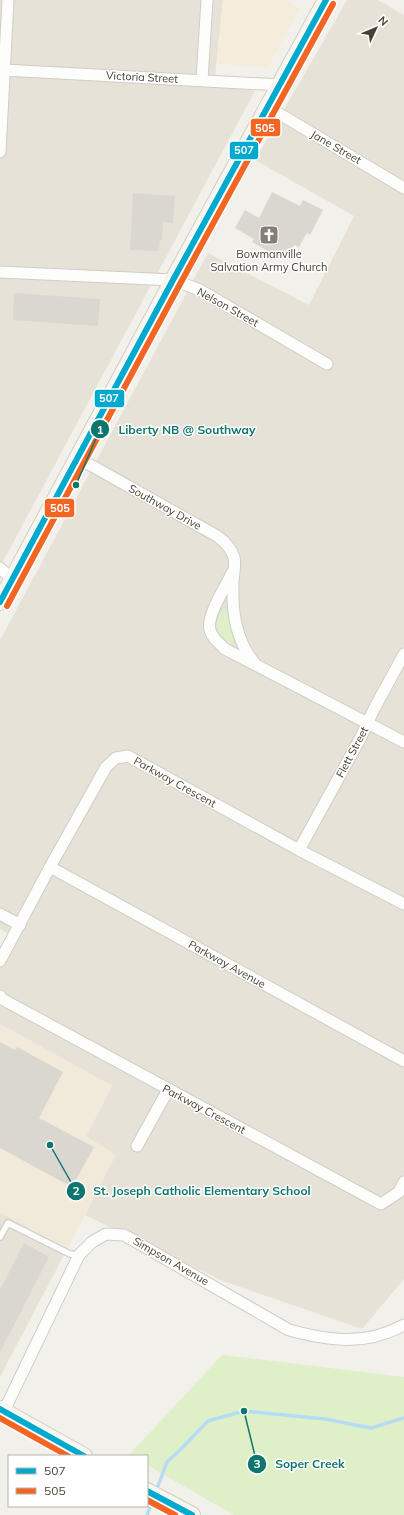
<svg xmlns="http://www.w3.org/2000/svg" width="404" height="1515" viewBox="0 0 404 1515" font-family="Mulish,sans-serif">
	<rect width="100%" height="100%" fill="#f2f0ea"/>
	<path fill="#e7e2d7" d="M0,0H223L214,86L255,91L0,567Z
		M347,0H378L404,15V1279L362,1329L223,1281L85,1215L115,1155L86,1136L112,1086L0,1024V948L8,934L0,929V640L208,253L309,305L354,216L255,160Z
		M0,1212L67,1249L0,1377Z"/>
	<path fill="#f6ecdc" d="M223,0H286L300,8L268,67L217,64Z"/>
	<path fill="#f1eadb" d="M0,1024L112,1086L86,1136L116,1155L67,1249L0,1212Z"/>
	<path fill="#dfefc7" d="M223,610L227,611L233,639L232,643L228,644C217,637 213,619 223,610Z
		M222,1355L404,1377V1515H234L147,1465V1456H131L129,1455Z"/>
	<g fill="none" stroke-linecap="round" stroke-linejoin="round">
		<path stroke="#b6dcf4" stroke-width="3.5" d="M156,1491L167,1462L180,1450L208,1421L244,1411L325,1419L371,1428L404,1418
			M147,1515L153,1499"/>
	</g>
	<path fill="#dad7d1" d="M272,192L300,206L303,200L323,210L310,235L307,233L299,247L294,245L288,256L278,250L275,255L252,242L254,239L235,228L245,210L259,218Z
		M133,193L175,196L173,223L163,222L162,240H160L159,251L130,250Z
		M14,293L100,299L98,326L13,320Z
		M0,1042L15,1050L17,1047L63,1072L39,1118L94,1147L72,1187L0,1148Z
		M24,1243L49,1257L0,1352V1290Z"/>
	<g fill="none" stroke-linecap="round" stroke-linejoin="round">
		<defs>
			<path id="lane" d="M0,1237L8,1223L70,1254L79,1255"/>
			<path id="street" d="M4,70L281,85
				M202,80L207,0
				M268,107L404,188
				M0,152L8,0
				M0,272L173,280L200,290L327,364
				M78,458L217,536C224,541 231,548 234,557C236,565 233,576 233,584C232,614 236,641 256,665
				M0,568L12,579
				M232,573C226,586 206,616 210,630C212,638 219,643 225,649L404,742
				M299,850L361,737L374,709L404,654
				M50,867L404,1061
				M0,914L20,925
				M0,961L50,867L106,767L116,758L128,756L299,850L404,904
				M0,996L2,999L381,1204L399,1192L404,1182
				M137,1146L168,1090
				M4,1411L79,1255L92,1242L106,1234L124,1235L289,1330C330,1341 365,1346 404,1325"/>
			<path id="secondary" d="M0,602L173,280L326,0
				M0,1409L84,1456
				M147,1491L192,1515"/>
		</defs>
		<use href="#lane" stroke="#d0cdc7" stroke-width="8"/>
		<use href="#street" stroke="#d0cdc7" stroke-width="13"/>
		<use href="#secondary" stroke="#d3cec1" stroke-width="18"/>
		<use href="#lane" stroke="#fdfdfc" stroke-width="5.5"/>
		<use href="#street" stroke="#fdfdfc" stroke-width="11"/>
		<use href="#secondary" stroke="#f7f5ef" stroke-width="16"/>
		<defs>
			<path id="bus-1" d="M0,602L173,280L326,0
				M0,1409L84,1456
				M147,1491L192,1515"/>
			<path id="bus-2" d="M7,606L180,284L333,4
				M0,1418L68,1456
				M147,1500L175,1515"/>
		</defs>
		<use href="#bus-1" stroke="#fff" stroke-width="9"/>
		<use href="#bus-2" stroke="#fff" stroke-width="9"/>
		<use href="#bus-1" stroke="#00a9ce" stroke-width="6"/>
		<use href="#bus-2" stroke="#f26522" stroke-width="6"/>
	</g>
	<defs>
		<symbol id="church-square" viewBox="-11 -11 22 22"><rect x="-9" y="-9" width="18" height="18" rx="4" fill="#847e74" stroke="#fff"/><path d="M-1.2-6h2.4v3.5h3.3v2.4h-3.3V6h-2.4V-.1h-3.3v-2.4h3.3Z" fill="#fff"/></symbol>
	</defs>
	<g fill-rule="evenodd">
		<use href="#church-square" x="258" y="224" width="22" height="22"/>
	</g>
	<g text-anchor="middle" stroke-width="3" stroke-linejoin="round" paint-order="stroke">
		<g font-size="11" fill="#494135" stroke="#fff">
			<text transform="translate(142 77) rotate(3)" y="4">Victoria Street</text>
			<text transform="translate(336 147) rotate(30)" y="4">Jane Street</text>
			<text transform="translate(228 307) rotate(29)" y="4">Nelson Street</text>
			<text transform="translate(165 507) rotate(29)" y="4">Southway Drive</text>
			<text transform="translate(352 752) rotate(-62)" y="4">Flett Street</text>
			<text transform="translate(175 782) rotate(29)" y="4">Parkway Crescent</text>
			<text transform="translate(227 964) rotate(29)" y="4">Parkway Avenue</text>
			<text transform="translate(204 1109) rotate(28)" y="4">Parkway Crescent</text>
			<text transform="translate(171 1261) rotate(30)" y="4">Simpson Avenue</text>
		</g>
		<g font-size="11" fill="#494135" stroke="#fff">
			<text x="269" y="258">Bowmanville<tspan x="269" dy="13">Salvation Army Church</tspan></text>
		</g>
	</g>
	<path fill="none" stroke="#0f766e" stroke-width="1.5" d="M76 485L100 429M50 1145L76 1191M244 1411L257 1464"/>
	<g fill="#0f766e" stroke="#fff" stroke-width="1.5">
		<circle cx="76" cy="485" r="4"/>
		<circle cx="50" cy="1145" r="4"/>
		<circle cx="244" cy="1411" r="4"/>
		<circle cx="100" cy="429" r="10"/>
		<circle cx="76" cy="1191" r="10"/>
		<circle cx="257" cy="1464" r="10"/>
	</g>
	<g font-size="12" text-anchor="middle" font-weight="bold" fill="#fff">
		<text x="100" y="434">1</text>
		<text x="76" y="1195">2</text>
		<text x="257" y="1468">3</text>
	</g>
	<g font-size="12" text-anchor="middle" font-weight="bold" fill="#0f766e" stroke="#fff" stroke-width="3" stroke-linejoin="round" paint-order="stroke">
		<text x="187" y="434">Liberty NB @ Southway</text>
		<text x="202" y="1195">St. Joseph Catholic Elementary School</text>
		<text x="310" y="1468">Soper Creek</text>
	</g>
	<g stroke="#fff" stroke-width="1.5">
		<rect x="250" y="118" width="31" height="19" rx="4" fill="#f26522"/>
		<rect x="229" y="141" width="30" height="19" rx="4" fill="#00a9ce"/>
		<rect x="94" y="389" width="31" height="19" rx="4" fill="#00a9ce"/>
		<rect x="44" y="498" width="31" height="20" rx="4" fill="#f26522"/>
	</g>
	<g font-size="11" text-anchor="middle" font-weight="bold" fill="#fff">
		<text x="265" y="132">505</text>
		<text x="244" y="154">507</text>
		<text x="109" y="402">507</text>
		<text x="60" y="512">505</text>
	</g>
	<rect x="8" y="1455" width="140" height="52" fill="#ffffff" stroke="#b6b3ae"/>
	<rect x="16" y="1468" width="20" height="6" fill="#00a9ce" stroke="#b6b3ae"/>
	<text x="44" y="1475" font-size="12" fill="#494135">507</text>
	<rect x="16" y="1488" width="20" height="6" fill="#f26522" stroke="#b6b3ae"/>
	<text x="44" y="1495" font-size="12" fill="#494135">505</text>
	<g transform="translate(376 28) rotate(46)" stroke="#ffffff" stroke-width="3" paint-order="stroke">
	<path d="M0-3L7 15L0 10L-7 15Z" fill="#494135"/>
	<text y="-6" font-size="11" font-weight="bold" text-anchor="middle" fill="#494135">N</text>
	</g>
</svg>
